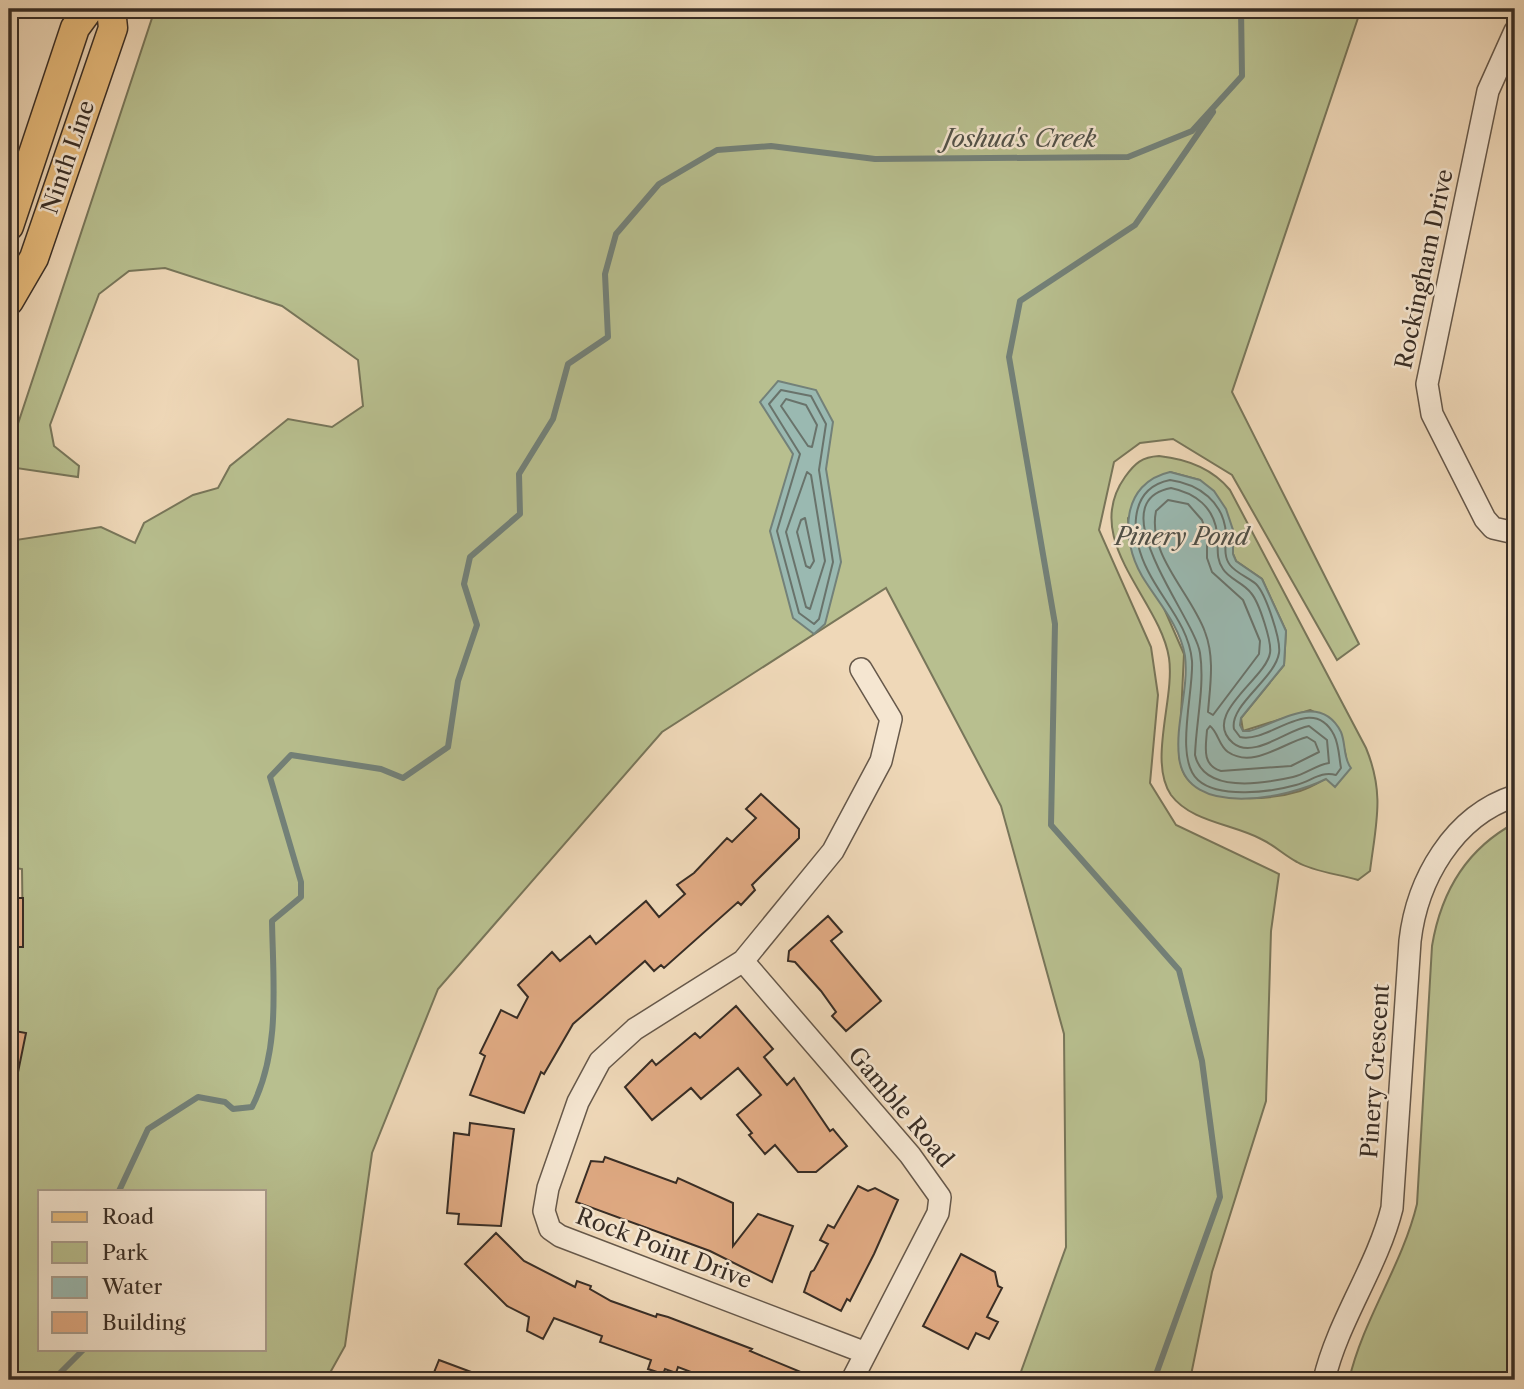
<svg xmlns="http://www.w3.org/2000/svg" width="1524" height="1389" viewBox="0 0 1524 1389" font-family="'Libre Caslon Text',serif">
	<rect width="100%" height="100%" fill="#efd8b8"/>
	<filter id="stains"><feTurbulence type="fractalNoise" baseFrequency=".00286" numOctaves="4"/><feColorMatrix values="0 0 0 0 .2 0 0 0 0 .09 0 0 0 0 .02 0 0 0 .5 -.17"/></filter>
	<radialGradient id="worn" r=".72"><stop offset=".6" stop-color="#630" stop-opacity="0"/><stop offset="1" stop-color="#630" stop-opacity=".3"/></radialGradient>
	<path fill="#b8bf8f" stroke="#78765a" stroke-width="2" fill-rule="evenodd" d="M155,9H1361L1232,392L1359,644L1337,660L1232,475L1173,439L1140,443L1114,462L1099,530L1151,647L1158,695L1150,783L1176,825L1279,874L1271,931L1266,1101L1212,1272L1190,1380H1018L1066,1247L1064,1034L1001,806L886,588L662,732L438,989L372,1153L345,1346L326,1380H9V947H23L22,869L9,867V541L101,527L135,543L144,523L193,495L218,488L230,466L288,419L332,427L363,406L358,360L282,306L165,268L129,271L99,294L50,425L54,446L79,466L78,477L9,467V451ZM40,1191H264V1349H40Z
		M1159,456C1187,459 1212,468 1230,490L1366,748C1385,794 1376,823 1370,871L1358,880C1339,874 1314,872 1297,862C1284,855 1274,845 1261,839C1233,824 1191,822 1171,795C1148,761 1175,698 1169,658C1160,599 1080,540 1125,477C1135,463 1142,457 1159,456ZM1170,472L1200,480L1233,530V554L1236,561L1262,579L1286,631L1284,665L1241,718L1243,731L1310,710C1336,720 1343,736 1347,763C1332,775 1318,785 1300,791C1271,800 1207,805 1186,777C1182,772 1181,764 1179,757L1184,654L1163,606L1141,573L1129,537L1128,518Z
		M1515,823V1380H1349C1363,1319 1402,1266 1417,1204L1432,946C1441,892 1466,849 1515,823Z"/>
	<path fill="#9ab9b1" stroke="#738179" stroke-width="2" d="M778,381L816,390L833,422L826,469L841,562L825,624L814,634L793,618L770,531L793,454L760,402Z
		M1170,472L1200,480L1214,491L1226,509L1233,530V554L1236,561L1262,579L1286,631L1284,665L1241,718L1240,725L1243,731H1249C1279,723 1320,691 1341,732C1346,744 1343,758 1351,768L1335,787L1326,779C1289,798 1186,820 1179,757C1175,724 1189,689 1185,656C1180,625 1157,601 1142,576C1120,538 1121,483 1170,472Z"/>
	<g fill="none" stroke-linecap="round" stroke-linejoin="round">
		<path stroke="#69736b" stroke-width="2" d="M781,390L811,396L826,424L819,470L833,562L819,619L814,624L799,613L777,531L800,454L769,404Z
			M786,399L806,405L817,425L812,447L808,446L781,406Z
			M807,472L811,475L825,561L810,609L806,607L786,532Z
			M1170,480C1199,484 1224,502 1226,534C1226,544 1223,556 1230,565C1236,573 1249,578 1256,584C1266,594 1281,640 1279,653C1275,679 1229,705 1234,729L1240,737C1270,744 1312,692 1334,735C1339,745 1339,757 1341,768L1336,775C1320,771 1312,781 1296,785C1271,792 1219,799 1198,780C1174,759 1194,691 1192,661C1189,626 1163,601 1148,571C1131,539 1126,489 1170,480Z
			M1171,488C1195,493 1214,507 1217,533C1219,546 1215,558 1223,569C1229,579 1244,583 1251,593C1259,602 1272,642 1270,653C1266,679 1200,715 1233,743C1253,760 1288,729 1309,726L1327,740L1329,763C1316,765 1306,774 1293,777C1262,784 1204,794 1195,755C1196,722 1205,686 1200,653C1195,618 1097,502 1171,488Z
			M1168,500L1188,504L1202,520L1207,534V558L1212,572L1243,600L1260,641L1259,654L1213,715L1208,712C1210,686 1215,658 1205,632C1191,593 1147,555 1156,511Z
			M805,518L814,561L810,568L806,566L797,532L801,520Z
			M1210,726C1218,732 1219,746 1228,752C1253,769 1283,743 1307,737L1315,742L1319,752L1291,766L1221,771C1201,765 1206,746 1207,730Z"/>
		<path stroke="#738179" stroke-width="6" d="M119,1191L148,1129L198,1097L225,1102L233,1109L252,1107C281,1050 273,982 272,921L301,897V882L270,777L291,755L381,769L403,778L448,747L458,681L477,625L464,584L470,557L520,514L519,474L553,419L568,364L608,337L605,274L616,234L659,184L717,150L771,146L875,159L1128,157L1192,131L1242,76L1241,9
			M53,1380L84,1349
			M1154,1380L1220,1197L1202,1061L1179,970L1051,825L1055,624L1009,357L1020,301L1135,225L1213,112"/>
	</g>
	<path fill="#e0aa83" stroke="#382d25" stroke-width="2" d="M761,794L799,829V838L752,885L755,890L741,905L738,902L664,968L661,965L654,971L645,961L573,1024L544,1074L541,1072L524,1113L470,1095L485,1056L480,1053L501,1010L517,1018L528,997L518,985L552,952L560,961L590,936L596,944L646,901L659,917L685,894L677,885L694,873L727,838L732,842L756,818L746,809Z
		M9,898H23V947H9Z
		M828,916L842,932L831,941L881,1001L846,1031L832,1016L836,1012L821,991L795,962L788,961L789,951Z
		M736,1006L773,1049L764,1057L787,1085L794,1078L830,1131L833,1129L847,1146L816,1172H798L775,1145L765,1154L749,1135L752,1133L737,1115L761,1095L738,1068L701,1099L691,1088L652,1120L625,1087L652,1060L656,1065L695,1033L700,1038Z
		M9,1030L26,1033L16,1082L9,1081Z
		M470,1123L514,1129L501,1226L458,1224L459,1214L447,1213L454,1133L469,1135Z
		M605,1157L676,1183L678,1178L733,1203V1246L758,1214L793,1226L772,1282L710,1251L576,1202L591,1161L603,1162Z
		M858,1186L868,1191L875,1188L898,1200L874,1254L850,1301L847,1299L841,1311L804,1292L811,1272L814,1270L828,1244L820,1240L828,1225L834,1228Z
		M496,1233L524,1261L575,1287L577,1281L591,1286L590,1289L611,1301L656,1317L657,1314L668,1317L752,1349L750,1351L820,1380H712L678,1367L676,1373L665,1369L663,1374L648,1369L651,1360L600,1342L602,1336L554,1318L543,1339L527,1331L529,1317L507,1306L465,1264Z
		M961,1254L995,1272L998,1286L1002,1288L987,1317L998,1322L989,1339L976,1333L968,1349L923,1326Z
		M439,1360L490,1379V1380H431Z"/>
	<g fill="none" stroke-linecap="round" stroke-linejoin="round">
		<defs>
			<path id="minor" d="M1515,31L1488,91L1427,384L1432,414L1485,519L1493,528L1515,533
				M861,669L891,719L881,761L833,851L743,961L635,1029L600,1061L578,1102L548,1188L544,1211L550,1229L560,1236L866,1353
				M743,961L910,1155L940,1197L938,1213L852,1380
				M1324,1380C1338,1320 1377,1268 1392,1208L1410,941C1417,880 1453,816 1515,796"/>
			<path id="major" d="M9,226L75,28L89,9
				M9,301L34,258L113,28L111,9"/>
		</defs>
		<use href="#minor" stroke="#66584a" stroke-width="24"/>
		<use href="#major" stroke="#382d25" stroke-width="31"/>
		<use href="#minor" stroke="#f5e6d1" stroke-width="21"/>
		<use href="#major" stroke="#e8bc7c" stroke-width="28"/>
	</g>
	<g text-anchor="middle" stroke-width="5" stroke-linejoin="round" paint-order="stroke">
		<g font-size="23" fill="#382d25" stroke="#f5e6d1">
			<text transform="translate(68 157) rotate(-71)" y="8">Ninth Line</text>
			<text transform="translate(1424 269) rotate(-78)" y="8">Rockingham Drive</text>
			<text transform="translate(1375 1071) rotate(-86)" y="8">Pinery Crescent</text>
			<text transform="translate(901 1107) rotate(50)" y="8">Gamble Road</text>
			<text transform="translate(664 1248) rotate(21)" y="8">Rock Point Drive</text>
		</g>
		<g font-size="24" font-style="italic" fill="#505048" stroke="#f5e6d1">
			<text x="1020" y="147">Joshua's Creek</text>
			<text x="1182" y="545">Pinery Pond</text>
		</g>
	</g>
	<rect width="1524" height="1389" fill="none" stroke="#efd8b8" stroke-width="35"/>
	<rect x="10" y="10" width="1503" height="1368" fill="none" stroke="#382d25" stroke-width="3.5"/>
	<rect x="18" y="18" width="1489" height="1354" fill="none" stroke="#382d25" stroke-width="2"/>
	<rect x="38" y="1190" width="228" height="161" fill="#f5e6d1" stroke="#a99c8c" stroke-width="2"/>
	<rect x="52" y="1212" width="35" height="10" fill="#e8bc7c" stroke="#a99c8c" stroke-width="2"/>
	<text x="102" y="1224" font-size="21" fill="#382d25">Road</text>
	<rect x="52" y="1242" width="35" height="21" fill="#b8bf8f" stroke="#a99c8c" stroke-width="2"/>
	<text x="102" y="1260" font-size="21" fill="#382d25">Park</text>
	<rect x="52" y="1277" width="35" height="21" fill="#9ab9b1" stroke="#a99c8c" stroke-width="2"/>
	<text x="102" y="1294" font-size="21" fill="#382d25">Water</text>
	<rect x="52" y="1312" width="35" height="21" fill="#e0aa83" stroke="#a99c8c" stroke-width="2"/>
	<text x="102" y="1330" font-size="21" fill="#382d25">Building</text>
	<rect width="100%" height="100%" filter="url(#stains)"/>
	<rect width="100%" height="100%" fill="url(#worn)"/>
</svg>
